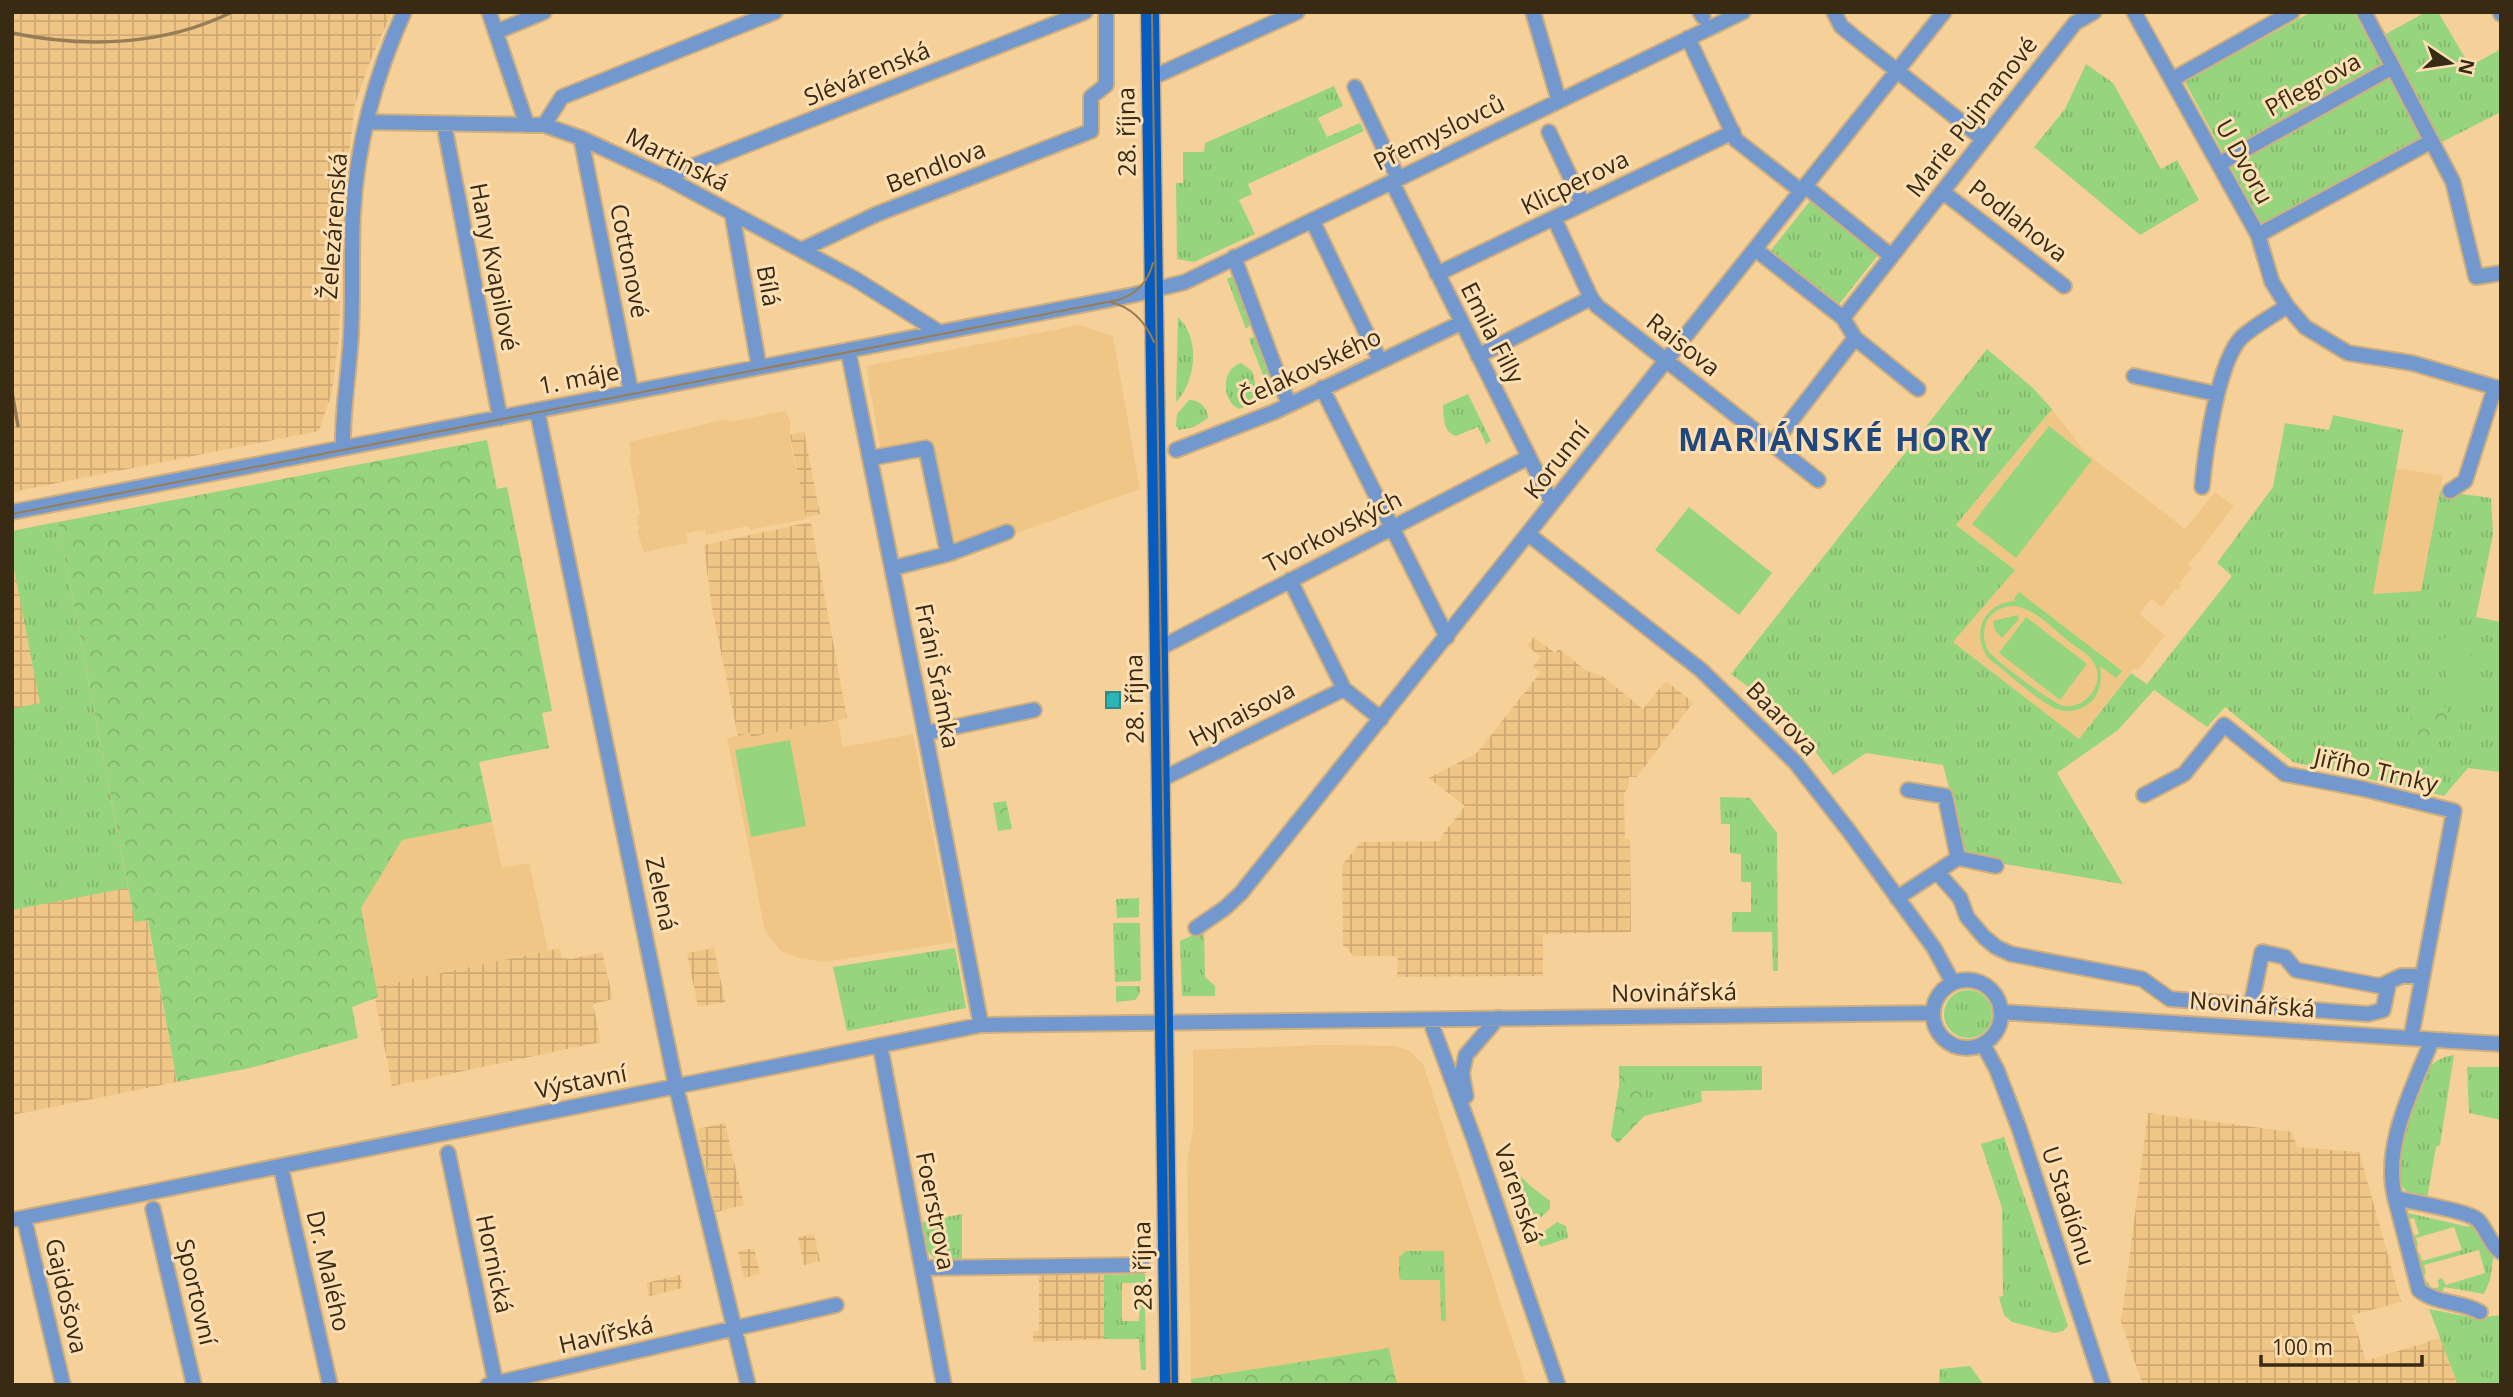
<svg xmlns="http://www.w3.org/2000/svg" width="2513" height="1397" viewBox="0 0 2513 1397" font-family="'Open Sans',sans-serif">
	<defs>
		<pattern id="industrial-grid" width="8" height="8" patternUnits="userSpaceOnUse" patternTransform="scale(1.75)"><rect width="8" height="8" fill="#f0c687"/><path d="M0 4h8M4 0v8" fill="none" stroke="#cfaa74"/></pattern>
		<pattern id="grass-tufts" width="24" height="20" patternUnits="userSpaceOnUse" patternTransform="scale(1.75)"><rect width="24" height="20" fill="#97d47e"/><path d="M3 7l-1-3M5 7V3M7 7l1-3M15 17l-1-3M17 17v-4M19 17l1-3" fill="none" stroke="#83b66c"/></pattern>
		<pattern id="park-crowns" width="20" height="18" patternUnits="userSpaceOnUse" patternTransform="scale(1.75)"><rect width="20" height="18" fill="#97d47e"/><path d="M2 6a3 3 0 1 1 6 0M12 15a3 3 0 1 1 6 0" fill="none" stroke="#83b66c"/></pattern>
		<pattern id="water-ripples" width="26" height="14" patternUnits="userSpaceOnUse" patternTransform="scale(1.75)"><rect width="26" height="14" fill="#29b6b9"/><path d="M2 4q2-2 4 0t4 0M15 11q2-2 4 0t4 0" fill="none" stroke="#249495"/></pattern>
	</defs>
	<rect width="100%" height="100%" fill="#f6d099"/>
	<path fill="#f0c687" d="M1079,325L1113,336L1140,489L955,555L931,443L881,452L866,366Z
		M2052,409L2085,452L2185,529L2215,492L2234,506L2188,565L2192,568L2179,584L2181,586L2177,590L2175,589L2162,607L2151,599L2139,614L2165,635L2138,670L2134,668L2079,739L1953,642L2015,570L1956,525Z
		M786,411L790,421V441L807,519L750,530L748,526L706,535L705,530L691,532L686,534L688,543L644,552L637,531L639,530V526L636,523L638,522L637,516L640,514L629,456L631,452L629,442L727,419L728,422Z
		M2334,464L2409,470L2443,476L2421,591L2318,600Z
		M838,720L843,747L913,734L954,942L824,962L799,958L781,951L765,931L727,738L750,733L752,737Z
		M492,822L502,868L529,863L548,950L375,987L360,908L402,840Z
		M1324,1045L1393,1046L1409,1050L1423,1064L1527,1385H1397L1389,1348L1191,1379L1187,1162L1193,1129V1050Z"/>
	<path fill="url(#industrial-grid)" d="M12,12H392L371,59L355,104L343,204L339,338L332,392L319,431L12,492Z
		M804,432L820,514L806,517L790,435Z
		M58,522L135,922L147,919L177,1082L12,1115V531Z
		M811,522L847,718L751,737L750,733L738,736L711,603L704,545Z
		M1534,637L1555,653L1559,649L1587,671L1602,676L1643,709L1666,681L1693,702L1637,777H1629V786L1624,794L1625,839H1630L1631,932L1543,934V976L1397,977L1398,956H1354L1343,945L1342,865L1361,842L1440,841L1444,833L1465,806L1429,778L1477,753L1540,673L1533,667L1541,657L1527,646Z
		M560,948L562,958L571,959L602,952L613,999L593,1004L601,1042L392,1086L375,998L378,997L375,987Z
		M714,948L725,1002L698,1007L687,953Z
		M2148,1113L2292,1132L2297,1147L2359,1152L2401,1302L2352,1315L2366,1361L2440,1338L2458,1385H2143L2121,1322Z
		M725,1123L744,1205L716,1212L697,1129Z
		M814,1234L820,1261L804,1265L798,1237Z
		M754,1248L760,1274L744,1278L738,1251Z
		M680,1275L683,1288L649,1296L646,1283Z
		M1039,1275H1104V1339L1033,1342V1331H1039Z"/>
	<path fill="url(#grass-tufts)" d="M2311,12H2354L2422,139L2262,225L2185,82Z
		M2426,12H2438L2470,66L2499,50L2501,53V112L2440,143L2384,35Z
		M2086,64L2113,83L2161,169L2177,160L2199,200L2140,235L2034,147L2065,109Z
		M1334,86L1343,106L1318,118L1327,137L1360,123L1364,131L1248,184L1252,194L1239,200L1255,234L1194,262L1177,259L1176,183H1183V152H1204L1205,143Z
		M1810,201L1878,255L1837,307L1768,254Z
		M1238,274L1253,326L1251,324L1246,329L1227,279Z
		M1178,317C1201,339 1196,381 1176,402Z
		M1258,335L1281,395L1272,398L1249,339Z
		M1987,349L2033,388L2052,409L1956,525L2015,570L1953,642L2079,739L2131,673L2147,684L2232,576L2217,563L2273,487L2285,423L2329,430L2333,415L2403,430L2373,594L2421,591L2440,491L2491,498L2493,535L2476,617L2501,622V772L2468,768L2444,796L2293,762L2225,707L2207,727L2154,690L2118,730L2057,773L2123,884L2005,864L1970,867L1943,765L1866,753L1833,775L1790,718L1731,674Z
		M1241,363L1252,371C1258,386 1256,404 1239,409C1221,400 1221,369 1241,363Z
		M1468,394L1491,441L1486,444L1478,427L1456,436C1443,432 1444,418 1443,405Z
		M1189,400C1199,399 1208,408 1208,418L1194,427L1179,430L1176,426L1177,414Z
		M58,522L128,888L12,910V709L40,703L12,559V531Z
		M1720,797L1750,798L1777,833L1778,971H1773L1772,932H1732V912H1751V882H1741V854L1730,853V824H1721Z
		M1139,898V917L1117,918L1116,899Z
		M1113,923H1140L1141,981L1115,982Z
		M1204,930L1205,977L1215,986V996H1182L1180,941Z
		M955,948L966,1008L847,1031L833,967Z
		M1116,986H1140V993L1135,1000L1116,1002Z
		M1944 1014a24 24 0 1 1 48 0a24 24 0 1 1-48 0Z
		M2454,1055L2440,1145L2436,1147L2427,1199C2416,1197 2404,1193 2400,1182C2395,1165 2409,1122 2415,1104C2418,1094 2426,1084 2425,1073C2432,1062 2441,1057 2454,1055Z
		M1619,1066H1762V1090L1701,1091L1702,1102L1644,1116L1618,1143L1611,1136L1619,1087Z
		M2467,1067H2501V1120L2469,1113Z
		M2004,1137L2068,1326L2063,1331L2054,1333L2012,1322L2004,1315L1999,1297L2003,1296L2002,1208L1981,1144Z
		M1513,1164C1521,1181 1536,1190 1550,1201V1209L1541,1217L1529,1218L1511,1165Z
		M2403,1206H2409L2408,1213L2469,1227L2471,1221L2494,1252L2490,1280L2484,1294L2444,1287L2441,1295L2427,1290L2424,1284L2425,1281L2428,1282L2431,1289L2439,1287L2438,1280L2442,1278L2446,1285L2485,1273L2479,1250L2424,1265L2426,1274H2421L2415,1256L2417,1254H2420L2422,1261L2462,1250L2454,1227L2416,1238L2418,1245L2415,1247L2409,1237L2419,1234L2414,1218L2404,1220Z
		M962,1214V1260L934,1258L928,1252L922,1222Z
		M1557,1222L1566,1226L1568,1238L1541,1247L1535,1238Z
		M1406,1251H1444L1446,1321H1441L1440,1280H1402L1399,1278V1257Z
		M1145,1274V1298H1140L1138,1283H1122V1321H1139L1140,1303L1145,1304L1146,1370H1141L1139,1339H1104V1275Z
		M2429,1309L2475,1318L2501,1315V1385H2458Z
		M1970,1366L1984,1385H1939L1940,1369Z"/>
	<path fill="url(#park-crowns)" d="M487,440L497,489L507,487L551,705L552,711L542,713L549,748L479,762L492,822L402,840L361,908L378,997L352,1007L358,1038L250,1068L177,1082L148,920L135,922L58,522Z
		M2443,704L2449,714L2456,719L2440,742L2426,745L2414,743L2410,709L2426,711Z
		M1006,801L1012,829L998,831L993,803Z
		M1619,1066L1645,1067L1644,1116L1618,1143L1611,1136L1619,1087Z
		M1389,1348L1397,1385H1191V1379Z"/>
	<path fill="#97d47e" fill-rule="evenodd" d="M2049,426L2092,460L2016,558L1972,524Z
		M1689,507L1772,573L1739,615L1655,550Z
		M2019,592L2122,671L2116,678L2100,666C2102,679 2101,692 2091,702C2083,709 2071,713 2060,710C2043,706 2004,670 1988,658C1970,632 1985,602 2016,601L2014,599ZM2013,606C2034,607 2054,630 2071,643C2077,648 2087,653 2092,660C2108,680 2087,710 2063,706C2054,704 1996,661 1989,652C1984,645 1983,635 1985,627C1988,613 2000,607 2013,606Z
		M2018,615L2019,619L2002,638L1995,630L1993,621Z
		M2026,617L2087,664L2060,700L1999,653Z
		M2465,633L2481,696L2453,703L2437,640Z
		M790,740L806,826L751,837L735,750Z"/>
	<path fill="url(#water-ripples)" stroke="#2e8c87" stroke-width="2" d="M1106,692H1120V708H1106Z"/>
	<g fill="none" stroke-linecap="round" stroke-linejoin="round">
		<defs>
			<path id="minor" d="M489,12L527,125
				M1533,12L1559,101
				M1700,12L1703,17
				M1834,12L1841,26L1853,36L1983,139
				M2134,12L2258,235L2272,282L2287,306L2305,327L2348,353L2412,363L2501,389
				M2364,12L2453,182L2476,277L2501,273
				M2500,12L2501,14
				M496,32L544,12
				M1688,38L1736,140L1801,191
				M1151,78L1297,12
				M2173,79L2292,12
				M1355,87L1398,178
				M366,122L544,125L581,138L665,177L855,279L939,332
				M444,124L500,418
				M544,125L562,97L775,12
				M1549,132L1583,204
				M581,138L631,392
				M2219,164L2393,67
				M665,177L1085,12
				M1392,182L1552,503
				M1805,186L1891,256
				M1943,192L2064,286
				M732,213L759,367
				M1554,218L1591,298L1597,306L1818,480
				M1312,220L1380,361
				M2258,235L2432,141
				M1755,249L1843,318L1855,338L1918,389
				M801,250L877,214L1091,131V97L1106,85V12
				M1234,257L1289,405
				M1437,274L1733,132
				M1843,318L2075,23L2094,12
				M848,350L922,717L981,1025
				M1478,356L1591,298
				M2134,376L2217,394
				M1322,388L1447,637
				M537,410L676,1086L748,1385
				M1773,444L1855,338
				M343,448C342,410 349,374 351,336C353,295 351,254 353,213C357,144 375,76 404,12
				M1176,450L1274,412L1461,323
				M871,458L926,448L948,554
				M2202,487C2205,453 2218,360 2242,337C2255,325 2273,316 2287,306
				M2450,491L2465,481L2495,387
				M12,512L1133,295L1185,282L1743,12
				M1528,534L1701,670L1795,762L1849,831L1934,948L1953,983
				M893,568L948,554L1007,532
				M1290,580L1344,689L1381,719
				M1158,649L1529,457
				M926,733L1034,710
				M1160,780L1344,689
				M2144,795L2184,774L2224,725L2285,774L2364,789L2454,811L2411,1038
				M1958,858L1996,866
				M1937,872L1960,898L1967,917L1984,937L1996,947L2011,954L2142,979L2170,999L2368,1014L2383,1010L2389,982
				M1897,898L1958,858L1945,796L1908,790
				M1196,928L1225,908L1241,893L1944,12
				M1933 1014a34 34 0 1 1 68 0a34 34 0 1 1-68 0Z
				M2251,1006L2262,952L2285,957L2296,970L2380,986L2401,976H2422
				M2001,1012L2501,1044
				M1430,1020L1475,1142L1558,1385
				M2432,1040C2413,1088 2382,1145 2395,1198C2412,1202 2468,1211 2478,1220C2487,1230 2490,1244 2501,1252
				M1983,1044L1997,1070L2019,1128L2103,1385
				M880,1045L944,1385
				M1466,1096L1462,1073L1466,1055L1498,1018
				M448,1153L496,1385
				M281,1168L330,1385
				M2395,1198L2419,1290C2436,1304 2461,1301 2480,1312
				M153,1209L194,1385
				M24,1218L63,1385
				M12,1220L981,1025L1933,1013
				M922,1268L1142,1265
				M488,1385L836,1305"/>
			<path id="major" d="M1150,12L1169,1385"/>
		</defs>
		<use href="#minor" stroke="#d0af7e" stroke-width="18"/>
		<use href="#major" stroke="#d0af7e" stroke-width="21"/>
		<use href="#minor" stroke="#7298ce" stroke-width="14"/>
		<use href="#major" stroke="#065dbf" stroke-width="18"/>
		<path stroke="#977d56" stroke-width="2" d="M1152,12L1171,1385
			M1110,302C1132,307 1145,321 1154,342
			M12,514L1118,300C1137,294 1148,282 1153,263"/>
		<path stroke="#977d56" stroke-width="3.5" d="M12,33C85,48 164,46 232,12
			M12,392L18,426"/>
	</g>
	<g text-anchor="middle" stroke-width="6" stroke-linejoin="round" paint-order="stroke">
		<g font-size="24" fill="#382a13" stroke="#fddfb3">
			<text transform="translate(867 74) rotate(-22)" y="8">Slévárenská</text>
			<text transform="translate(2313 85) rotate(-29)" y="8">Pflegrova</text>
			<text transform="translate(1972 117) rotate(-52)" y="8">Marie Pujmanové</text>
			<text transform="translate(1127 132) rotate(-91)" y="8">28. října</text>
			<text transform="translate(1439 133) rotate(-26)" y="8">Přemyslovců</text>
			<text transform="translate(677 160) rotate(27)" y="8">Martinská</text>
			<text transform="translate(2244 162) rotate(61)" y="8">U Dvoru</text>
			<text transform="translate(936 167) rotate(-21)" y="8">Bendlova</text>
			<text transform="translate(1575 183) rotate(-26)" y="8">Klicperova</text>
			<text transform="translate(2018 221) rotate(38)" y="8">Podlahova</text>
			<text transform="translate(334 226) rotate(-86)" y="8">Železárenská</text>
			<text transform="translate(629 261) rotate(79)" y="8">Cottonové</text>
			<text transform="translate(494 267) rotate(79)" y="8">Hany Kvapilové</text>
			<text transform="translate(768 286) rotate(80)" y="8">Bílá</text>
			<text transform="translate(1492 333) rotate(63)" y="8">Emila Filly</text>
			<text transform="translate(1683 345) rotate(38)" y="8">Raisova</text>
			<text transform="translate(1310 368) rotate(-25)" y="8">Čelakovského</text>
			<text transform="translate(579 379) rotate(-11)" y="8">1. máje</text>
			<text transform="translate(1557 461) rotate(-52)" y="8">Korunní</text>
			<text transform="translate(1333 532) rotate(-27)" y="8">Tvorkovských</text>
			<text transform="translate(937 676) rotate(79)" y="8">Fráni Šrámka</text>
			<text transform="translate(1135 699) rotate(-91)" y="8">28. října</text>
			<text transform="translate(1242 714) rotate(-27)" y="8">Hynaisova</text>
			<text transform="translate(1782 719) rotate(46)" y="8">Baarova</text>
			<text transform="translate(2376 771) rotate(13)" y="8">Jiřího Trnky</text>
			<text transform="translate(661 894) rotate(78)" y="8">Zelená</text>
			<text transform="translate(1674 993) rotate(-1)" y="8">Novinářská</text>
			<text transform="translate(2252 1005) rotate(4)" y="8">Novinářská</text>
			<text transform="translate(581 1082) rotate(-11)" y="8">Výstavní</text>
			<text transform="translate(1518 1194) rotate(71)" y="8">Varenská</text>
			<text transform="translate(2068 1206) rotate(72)" y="8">U Stadiónu</text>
			<text transform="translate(935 1211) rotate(79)" y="8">Foerstrova</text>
			<text transform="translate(494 1264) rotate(78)" y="8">Hornická</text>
			<text transform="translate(1143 1266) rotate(-91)" y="8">28. října</text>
			<text transform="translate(328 1271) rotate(77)" y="8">Dr. Malého</text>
			<text transform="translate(196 1292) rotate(77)" y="8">Sportovní</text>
			<text transform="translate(66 1296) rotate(77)" y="8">Gajdošova</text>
			<text transform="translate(606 1335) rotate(-13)" y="8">Havířská</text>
		</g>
		<g font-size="32" font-weight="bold" letter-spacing="2" fill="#21487d" stroke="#fddfb3">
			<text x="1836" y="451">MARIÁNSKÉ HORY</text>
		</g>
	</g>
	<rect width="2513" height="1397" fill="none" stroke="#382a13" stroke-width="28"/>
	<g transform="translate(2450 63) rotate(103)" stroke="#fddfb3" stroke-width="5" paint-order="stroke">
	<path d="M0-5L12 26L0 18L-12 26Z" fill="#382a13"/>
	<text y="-10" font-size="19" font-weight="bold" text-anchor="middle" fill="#382a13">N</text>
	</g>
	<path d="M2261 1355v10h161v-10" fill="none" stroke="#382a13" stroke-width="3.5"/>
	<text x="2272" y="1355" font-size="21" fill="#382a13" stroke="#fddfb3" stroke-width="5" paint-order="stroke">100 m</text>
</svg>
